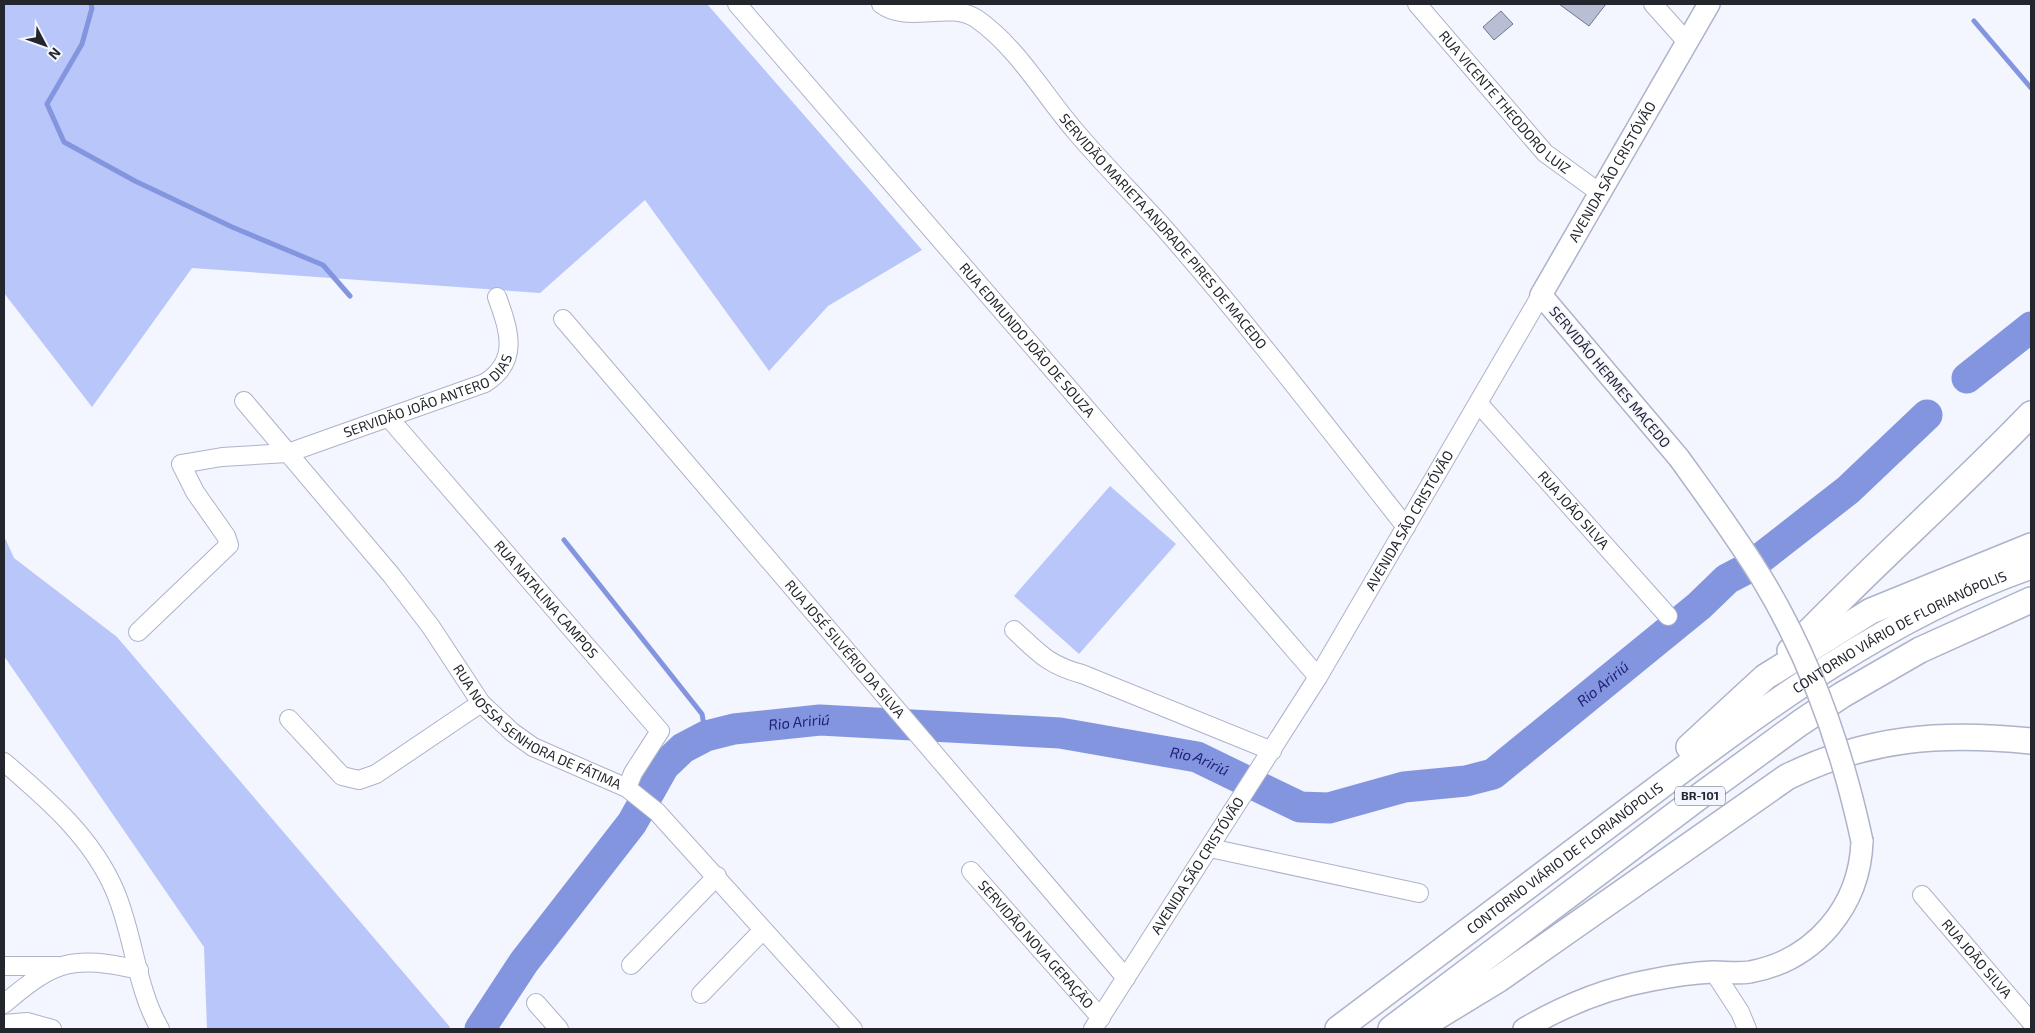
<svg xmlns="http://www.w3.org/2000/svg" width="2035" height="1033" viewBox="0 0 2035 1033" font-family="'Exo 2',sans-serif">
	<rect width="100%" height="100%" fill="#f3f5ff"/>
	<path fill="#b9c6f9" d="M4,4H707L922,250L828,306L769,371L645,200L540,293L192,268L92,407L4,293Z
		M1110,486L1176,544L1079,654L1014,596Z
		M4,536L14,558L117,637L450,1027L448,1029H207L204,947L4,656Z"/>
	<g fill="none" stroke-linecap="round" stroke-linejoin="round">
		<path stroke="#8495e0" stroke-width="5" d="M91,4L92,8L82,44L47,104L64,142L135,181L232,227L323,265L350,296
			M1974,21L2031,88
			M564,540L702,714L706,736"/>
		<g stroke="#8495e0" stroke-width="31">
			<path d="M1967,378L2031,327"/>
			<path id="s1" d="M480,1029L524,962L632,823L664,766L683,748L706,736L734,729L820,720L1060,733L1197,757L1300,807L1329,808L1404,787L1466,781L1493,774L1699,606L1727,579L1748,568L1848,490L1927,415"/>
		</g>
	</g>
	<path fill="#b8bed4" stroke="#71768a" d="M1559,4H1606L1589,26Z
		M1501,11L1513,24L1494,40L1483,27Z"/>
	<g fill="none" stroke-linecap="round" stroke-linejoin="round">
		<defs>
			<g id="minor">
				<path id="s2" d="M737,4L1318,677"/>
				<path id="s3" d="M881,4C909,25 949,0 977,19C1018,48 1044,95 1076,132C1104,165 1135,196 1164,228C1249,325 1327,427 1406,527"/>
				<path id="s4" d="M1417,4L1545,153L1600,193"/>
				<path d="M1653,4L1687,42"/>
				<path id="s5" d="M563,319L1126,978"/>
				<path id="s6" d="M244,401L392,576L431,627L481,703L512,732L533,747L627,788L657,812L853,1029"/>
				<path id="s7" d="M1479,404L1668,616"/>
				<path id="s8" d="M389,418L660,731L633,773L627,788"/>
				<path d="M1014,630C1039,653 1048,665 1082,674L1272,751"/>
				<path id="s9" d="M138,632L229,545L226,536L195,492L181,464L222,457L288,453L485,383C520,361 509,330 497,297"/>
				<path d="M289,719L342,776L359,780L376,774L481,703"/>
				<path d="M4,762C47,799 92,837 115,891C134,935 136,988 160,1029"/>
				<path d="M1210,848L1419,893"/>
				<path id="s10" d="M971,871L1101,1018"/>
				<path id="s11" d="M1922,895L2031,1022"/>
				<path d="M631,965L717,876"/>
				<path d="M4,966H58"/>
				<path d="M1714,972L1740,1012L1747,1029"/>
				<path d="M701,994L763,930"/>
				<path d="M536,1003L559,1029"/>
				<path d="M4,1004C55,960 73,955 139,970"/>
				<path d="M4,1024L27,1022L52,1029"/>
				<path id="s12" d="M1093,1029L1318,677L1541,295"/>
			</g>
			<g id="major">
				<path id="s13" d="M1679,458L1541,295L1709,4"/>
				<path d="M1524,1029C1563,1006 1607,988 1652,980C1672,976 1692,973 1712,972C1725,972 1737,974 1750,972C1815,960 1860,906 1862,841"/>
			</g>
			<g id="highway">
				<path d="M1790,651C1868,569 1953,495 2031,414"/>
				<path d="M1689,747L1765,677L1871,611L2031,546"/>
				<path id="s14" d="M1338,1029C1437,955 1535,880 1634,806C1758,713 1882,618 2031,566"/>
				<path d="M1391,1029L1700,796L1800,723L1842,695L1920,650L2031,600"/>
				<path d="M1417,1029L1499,979L1787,777C1868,737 1943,732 2031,741"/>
			</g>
		</defs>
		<use href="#minor" stroke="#adb3c9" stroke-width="20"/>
		<use href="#major" stroke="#adb3c9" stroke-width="24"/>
		<use href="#highway" stroke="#adb3c9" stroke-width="28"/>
		<use href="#minor" stroke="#fff" stroke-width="18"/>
		<use href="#major" stroke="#fff" stroke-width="21"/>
		<use href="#highway" stroke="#fff" stroke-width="25"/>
		<defs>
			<path id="major-bridge" d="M1679,458C1707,497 1736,536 1761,577C1811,659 1842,748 1862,841"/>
		</defs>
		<use href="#major-bridge" stroke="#adb3c9" stroke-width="24" stroke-linecap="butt"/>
		<use href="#major-bridge" stroke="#fff" stroke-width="21"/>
	</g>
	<g text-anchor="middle" stroke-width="4" stroke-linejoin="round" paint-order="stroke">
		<rect fill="#f3f5ff" stroke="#62646d" stroke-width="1" x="1675" y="786.5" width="50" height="19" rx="4"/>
		<g font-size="12" font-weight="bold" fill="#24262e">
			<text x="1700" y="800">BR-101</text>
		</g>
		<g font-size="14" fill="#24262e" stroke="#f3f5ff">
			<text dy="5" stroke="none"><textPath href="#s4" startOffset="132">RUA VICENTE THEODORO LUIZ</textPath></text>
			<text dy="5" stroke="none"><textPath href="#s13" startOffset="356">AVENIDA SÃO CRISTÓVÃO</textPath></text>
			<text dy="5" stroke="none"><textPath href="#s3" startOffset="382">SERVIDÃO MARIETA ANDRADE PIRES DE MACEDO</textPath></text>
			<text dy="5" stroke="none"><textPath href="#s2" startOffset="444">RUA EDMUNDO JOÃO DE SOUZA</textPath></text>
			<text transform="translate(1610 377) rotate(50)" y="5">SERVIDÃO HERMES MACEDO</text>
			<text dy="5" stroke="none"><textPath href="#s9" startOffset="481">SERVIDÃO JOÃO ANTERO DIAS</textPath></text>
			<text dy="5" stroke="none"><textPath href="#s7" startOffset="142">RUA JOÃO SILVA</textPath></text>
			<text dy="5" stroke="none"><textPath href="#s12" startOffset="599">AVENIDA SÃO CRISTÓVÃO</textPath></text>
			<text dy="5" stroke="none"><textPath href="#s8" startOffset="240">RUA NATALINA CAMPOS</textPath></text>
			<text dy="5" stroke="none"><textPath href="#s14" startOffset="689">CONTORNO VIÁRIO DE FLORIANÓPOLIS</textPath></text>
			<text dy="5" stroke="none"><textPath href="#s5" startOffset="434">RUA JOSÉ SILVÉRIO DA SILVA</textPath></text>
			<text dy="5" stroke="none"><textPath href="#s6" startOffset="444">RUA NOSSA SENHORA DE FÁTIMA</textPath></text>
			<text dy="5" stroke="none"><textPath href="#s14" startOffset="284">CONTORNO VIÁRIO DE FLORIANÓPOLIS</textPath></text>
			<text dy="5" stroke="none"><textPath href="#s12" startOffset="194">AVENIDA SÃO CRISTÓVÃO</textPath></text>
			<text dy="5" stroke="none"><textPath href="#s10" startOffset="98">SERVIDÃO NOVA GERAÇÃO</textPath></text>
			<text dy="5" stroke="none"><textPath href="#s11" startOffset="84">RUA JOÃO SILVA</textPath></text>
		</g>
		<g font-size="15" font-style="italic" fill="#202178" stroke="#f3f5ff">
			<text dy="5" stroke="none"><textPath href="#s1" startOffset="1322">Rio Aririú</textPath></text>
			<text dy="5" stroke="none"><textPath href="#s1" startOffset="468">Rio Aririú</textPath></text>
			<text dy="5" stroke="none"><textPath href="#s1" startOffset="872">Rio Aririú</textPath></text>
		</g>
	</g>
	<rect width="2035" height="1033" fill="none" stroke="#24262e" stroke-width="10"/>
	<g transform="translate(45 45) rotate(131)" stroke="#f3f5ff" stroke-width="4" paint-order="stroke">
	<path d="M0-4L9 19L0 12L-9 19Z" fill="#24262e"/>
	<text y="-8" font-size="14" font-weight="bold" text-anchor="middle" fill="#24262e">N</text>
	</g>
</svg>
